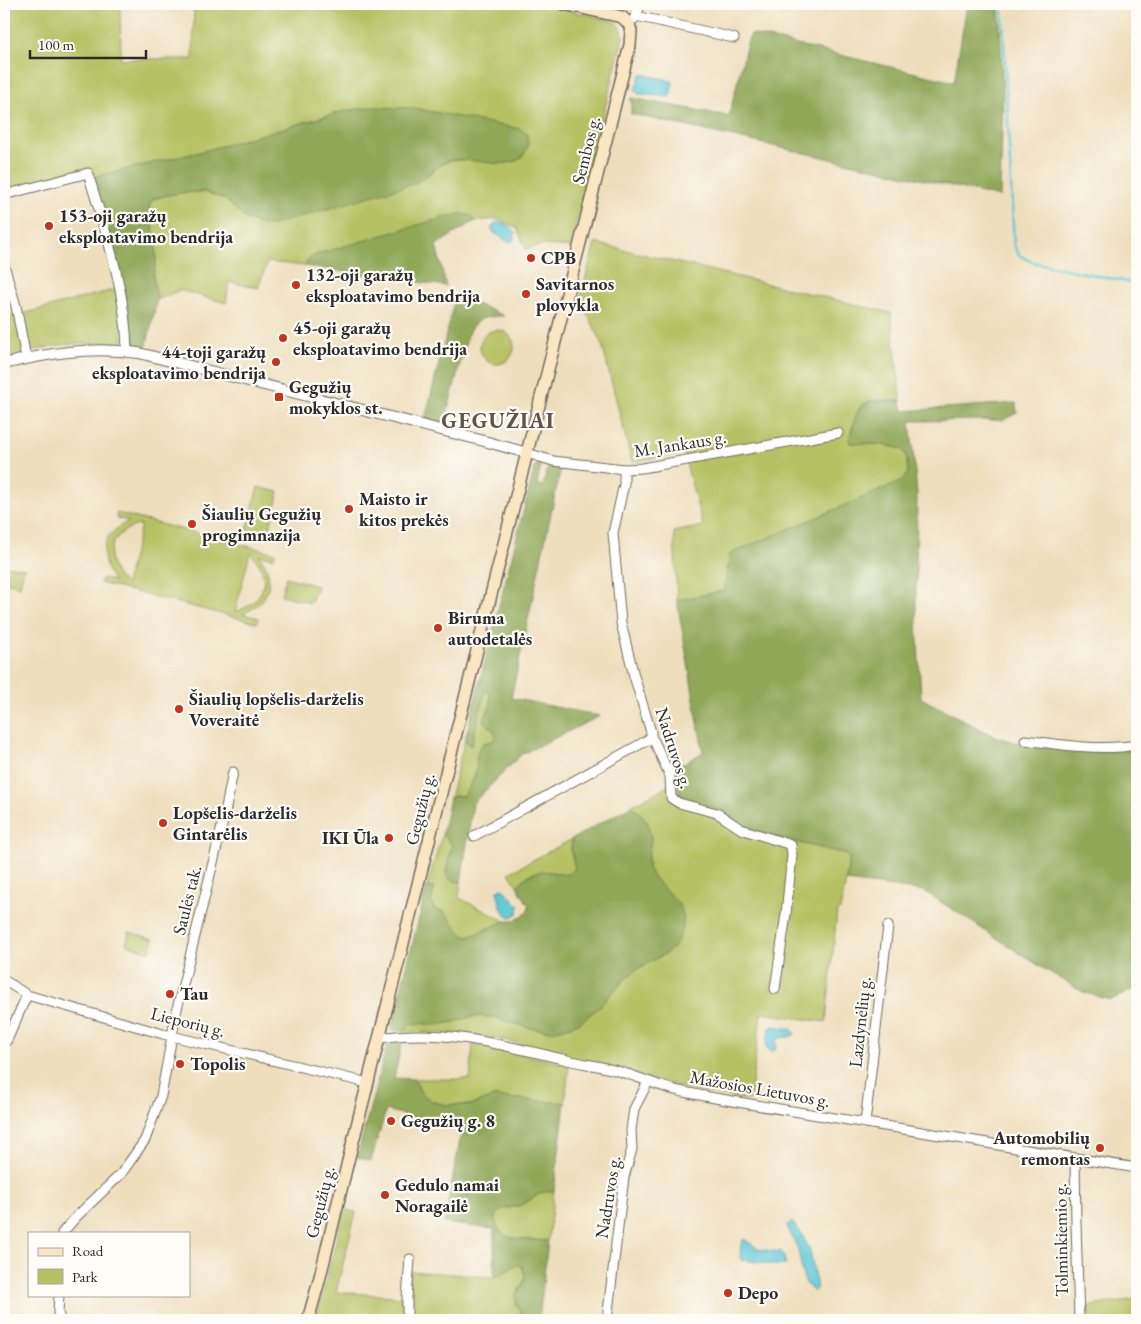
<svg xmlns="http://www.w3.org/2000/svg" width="1141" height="1324" viewBox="0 0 1141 1324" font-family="'EB Garamond',serif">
	<rect width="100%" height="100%" fill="#fdfcf7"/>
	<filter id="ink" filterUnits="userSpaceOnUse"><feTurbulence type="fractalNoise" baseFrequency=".02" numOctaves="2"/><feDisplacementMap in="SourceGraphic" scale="10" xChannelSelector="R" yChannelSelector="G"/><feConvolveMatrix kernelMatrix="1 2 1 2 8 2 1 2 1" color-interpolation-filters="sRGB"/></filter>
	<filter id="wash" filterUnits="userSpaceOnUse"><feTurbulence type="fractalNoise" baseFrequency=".0096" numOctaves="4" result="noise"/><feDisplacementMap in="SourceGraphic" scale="20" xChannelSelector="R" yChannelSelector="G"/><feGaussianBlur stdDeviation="1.12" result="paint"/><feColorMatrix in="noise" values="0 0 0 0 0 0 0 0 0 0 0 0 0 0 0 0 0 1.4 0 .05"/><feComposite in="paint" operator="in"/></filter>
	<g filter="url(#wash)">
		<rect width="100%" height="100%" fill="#eedebc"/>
		<path fill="#b5c162" stroke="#707646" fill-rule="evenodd" d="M4,4H120L121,59H193L194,4H542L614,21C619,25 623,30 623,37L570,247L541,245L526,249L517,228L497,219L475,221C468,213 460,215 449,216L307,260L305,266L268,262L258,288L229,282L226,303L180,290L157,300L153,275L156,262V244L149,205L153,199L168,195L186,192H205L225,199L243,217L255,223L430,174L437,167L451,160H468L344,111L204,151L94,177L91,169L4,192Z
			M595,243L891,313L901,401C893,401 876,399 869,402C855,407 853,427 849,440L850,443C861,444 900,443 905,453C908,458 907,467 908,473L900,482L724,591L677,600L674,532L703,526L683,452L632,462L601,341L580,299Z
			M116,289L121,317L123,344C106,343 89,343 72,344C49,346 26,352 4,358V293L11,317Z
			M480 347a17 17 0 1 1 34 0a17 17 0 1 1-34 0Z
			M258,487L279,492L268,535L247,530Z
			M117,513L275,553L274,558L259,555C262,559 265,564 267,569C273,592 262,605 243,614L259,618L257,623L100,583L102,578L114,581C104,570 100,548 109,536C115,529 121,525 129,521L116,518ZM141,525L126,584C122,580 117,577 115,572C102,549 118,528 141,525ZM250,553C274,576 265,602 235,612Z
			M4,566L24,568L20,586L4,582Z
			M286,577L317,586L311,603L281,595Z
			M485,691L490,693L491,705L483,721L494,731L496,737L493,741L483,743L476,758L477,766L475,776L464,796H455L450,798L465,739L467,742Z
			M677,781L683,801L713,807L746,827L779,838L840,852L845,854L849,858L846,881L840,910L837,911L826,1022L761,1013L750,1100L687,1089L508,1041L476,1035L404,1031L412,1024L420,1023L434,1025L454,1022L474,1016L494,1017L530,1028L551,1031L596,1010L626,978L637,969L665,954L677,902L652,877L648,867V857L651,839L642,815L631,806Z
			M442,835L448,839L452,845L446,872L452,880L461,882L459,898L505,921L469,937L463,936L444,912L436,910L431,903L434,889L427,886Z
			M572,839L571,851L575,868L571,873L564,876L554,872L530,874L517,886L509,873Z
			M129,932L154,939L150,952L126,944Z
			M473,1044L509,1051L569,1065L565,1103L494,1097L471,1105H445L431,1101L421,1093L414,1079H470Z
			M546,1191H554L548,1241C540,1240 515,1240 508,1237C499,1233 491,1220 499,1211C504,1207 509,1209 514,1207C526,1204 535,1195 546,1191Z
			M344,1209L356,1212L336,1292L406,1297L409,1271L494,1277L500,1275L516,1265L522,1266L525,1276L520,1312L526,1320H316Z
			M1137,1299V1320H1084L1083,1307Z"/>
		<path fill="#90a758" stroke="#5e6942" d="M967,4H999L1003,95L1000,197L631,114V98L729,116L747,43L751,34L954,82Z
			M372,107L414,108L520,129L527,134C527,138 529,143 528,146C528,147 525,152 525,153C513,174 471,156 451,160C441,161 426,177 416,183L268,226L256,223L243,217L225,199L205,192H186L168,195L153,199L149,205L156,244V262L153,275L157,300L146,348L129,346L130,318L128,307L94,177L204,151L344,111Z
			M462,214L471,216L475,221L436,245L446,286L305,266C307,259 311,257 318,254L449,216Z
			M456,295L504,316C488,317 478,316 469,331L444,424L425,419Z
			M870,401H901L903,411L1016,403L1017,413L1003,420L910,421L917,493L916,603L921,698L994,736L1022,744L1131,749L1137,760V988L1111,1000L1085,993L1041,967L924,891L846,881L849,858L845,854L779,838L746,827L713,807L683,801L674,769L703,752L677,600L724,591L730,554L900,482L908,473C907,467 908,458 905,453C900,443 861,444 850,443L849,440L856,415L860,407Z
			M538,464L541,466L537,484L543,486C547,474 543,463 561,467L511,698L600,716L522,754L473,803L461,882C457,881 451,881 448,878C443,873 451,852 452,845L448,839L442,835L450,798L455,796H464C467,789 473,782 475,775C480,758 470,745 493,741L496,737L494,731L483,721L491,705L490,693L485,691L471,746L468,744L465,739L535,466Z
			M631,806L642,815L648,823L651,839L648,857V867L652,876L677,902L684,916L683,927L675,946L665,954L637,969L626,978L596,1010L579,1023L568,1027L552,1031L530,1028L494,1017L474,1016L454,1022L434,1025L420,1023L412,1024L404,1031L391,1030L427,886L434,889L431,903L435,910L444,912L463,935L469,937L505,921H512L522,917L527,912L529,906L517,886C523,880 529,874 537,872C552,868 565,882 575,868L571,851L572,839Z
			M403,1038L394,1078L414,1079L421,1093L431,1101L445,1105H471L494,1097L565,1103L554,1191C539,1191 535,1197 523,1204C515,1208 505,1207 501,1210C497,1213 496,1216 496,1220C496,1228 502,1235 509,1237C518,1240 538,1240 548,1241L539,1320H526L516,1304V1295L524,1281L525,1276L522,1266L516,1265L500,1275L494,1277V1229L444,1223L462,1130L386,1110L371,1161L357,1157L388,1041Z"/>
		<path fill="#5bc6d4" stroke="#437880" d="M642,74L672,81L673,83L670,96L669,97L638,94L635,91L640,76Z
			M497,222C505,223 511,227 516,233L513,241L509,242L494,233L491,228Z
			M502,888L519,905L518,913L511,917C500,914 500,901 497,891Z
			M773,1026L791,1029L795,1033L794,1035C788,1039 781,1035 776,1041V1049L772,1052L766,1048L769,1029Z
			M792,1222L801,1233L810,1250L817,1288L814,1291C799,1282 802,1261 797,1247C794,1239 789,1233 787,1225Z
			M744,1239L758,1249L782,1252L786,1264L782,1266L742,1260C739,1255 740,1244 744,1239Z"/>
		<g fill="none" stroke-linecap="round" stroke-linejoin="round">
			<path stroke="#5bc6d4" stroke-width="2.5" d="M1002,4L1014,245L1019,255L1032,262L1137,284"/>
		</g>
	</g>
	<g filter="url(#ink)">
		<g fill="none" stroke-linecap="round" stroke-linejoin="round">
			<defs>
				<path id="minor" d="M636,16L734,38
					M634,19L641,4
					M4,195L88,173C105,231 126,290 127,351
					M4,265L16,306L26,358
					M527,453L553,461L624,469L642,468L838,433
					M624,469V484L613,533L621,623L634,676L651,732V737L655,743L670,776L671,798L679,803L717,813L741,829L791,845L792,855L786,914L775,989
					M1025,740C1059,745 1103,751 1137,745
					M474,836L646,741L651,737
					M4,980L27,995L163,1034L368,1083
					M380,1038C441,1028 503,1045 563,1059C583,1064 604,1066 624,1073C642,1078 660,1087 679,1091C741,1104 803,1112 866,1123C956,1137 1047,1154 1137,1168
					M4,1043L7,1040L27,995
					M865,1123L888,926
					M1075,1158L1076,1224L1079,1320
					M62,1233L77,1216L121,1174L145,1140L161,1096L177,1009L224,818L233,772
					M59,1295L58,1313L60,1320
					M407,1320V1297L410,1259
					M607,1320L624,1177L632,1149L631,1130L634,1109L648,1082"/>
				<path id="tertiary" d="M4,364C48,353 93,346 139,353L484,441L527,453"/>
				<path id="secondary" d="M308,1320L319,1281L348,1161L630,45L631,31L629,24L622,17L564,4"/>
			</defs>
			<use href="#minor" stroke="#6f6a5e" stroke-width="11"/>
			<use href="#tertiary" stroke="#6f6a5e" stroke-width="12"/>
			<use href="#secondary" stroke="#6f6a5e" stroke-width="14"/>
			<use href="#minor" stroke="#fff" stroke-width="9"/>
			<use href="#tertiary" stroke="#fff" stroke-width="10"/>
			<use href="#secondary" stroke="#fbe6c3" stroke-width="11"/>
		</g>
	</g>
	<g fill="#c8321e" stroke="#fdfcf7" stroke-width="2">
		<circle cx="49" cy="226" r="5"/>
		<circle cx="531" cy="258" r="5"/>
		<circle cx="296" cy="285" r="5"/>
		<circle cx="526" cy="294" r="5"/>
		<circle cx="283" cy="338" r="5"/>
		<circle cx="276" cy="362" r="5"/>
		<rect x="274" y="392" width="10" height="10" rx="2.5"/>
		<circle cx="349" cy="509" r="5"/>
		<circle cx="192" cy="524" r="5"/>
		<circle cx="438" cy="628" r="5"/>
		<circle cx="179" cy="709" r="5"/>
		<circle cx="163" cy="823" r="5"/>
		<circle cx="389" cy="838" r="5"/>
		<circle cx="170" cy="994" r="5"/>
		<circle cx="180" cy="1064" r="5"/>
		<circle cx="391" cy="1121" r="5"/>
		<circle cx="1100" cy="1148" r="5"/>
		<circle cx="385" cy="1195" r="5"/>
		<circle cx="728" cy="1293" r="5"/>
	</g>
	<g text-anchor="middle" stroke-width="4.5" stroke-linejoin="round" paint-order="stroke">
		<g font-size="18" fill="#2b2b2b" stroke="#fdfcf7">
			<text transform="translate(586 150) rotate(-76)" y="6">Sembos g.</text>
			<text transform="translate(680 444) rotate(-9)" y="6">M. Jankaus g.</text>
			<text transform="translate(674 748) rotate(72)" y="6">Nadruvos g.</text>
			<text transform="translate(420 809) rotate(-76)" y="6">Gegužių g.</text>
			<text transform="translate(187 900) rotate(-76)" y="6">Saulės tak.</text>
			<text transform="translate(188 1022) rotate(14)" y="6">Lieporių g.</text>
			<text transform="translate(860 1022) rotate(-84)" y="6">Lazdynėlių g.</text>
			<text transform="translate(760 1089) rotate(10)" y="6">Mažosios Lietuvos g.</text>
			<text transform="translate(608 1197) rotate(-81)" y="6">Nadruvos g.</text>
			<text transform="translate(320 1202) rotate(-76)" y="6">Gegužių g.</text>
			<text transform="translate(1061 1240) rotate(-91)" y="6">Tolminkiemio g.</text>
		</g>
		<g font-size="18" font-weight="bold" fill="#2b2b2b" stroke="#fdfcf7" text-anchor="start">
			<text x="59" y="222">153-oji garažų<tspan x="59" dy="21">eksploatavimo bendrija</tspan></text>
			<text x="541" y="264">CPB</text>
			<text x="306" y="281">132-oji garažų<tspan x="306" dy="21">eksploatavimo bendrija</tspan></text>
			<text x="536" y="290">Savitarnos<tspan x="536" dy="21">plovykla</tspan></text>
			<text x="293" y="334">45-oji garažų<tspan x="293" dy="21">eksploatavimo bendrija</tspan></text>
			<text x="266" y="358" text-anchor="end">44-toji garažų<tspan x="266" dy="21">eksploatavimo bendrija</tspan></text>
			<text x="289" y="393">Gegužių<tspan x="289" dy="21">mokyklos st.</tspan></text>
			<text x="359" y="505">Maisto ir<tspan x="359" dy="21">kitos prekės</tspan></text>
			<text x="202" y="520">Šiaulių Gegužių<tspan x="202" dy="21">progimnazija</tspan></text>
			<text x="448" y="624">Biruma<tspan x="448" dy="21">autodetalės</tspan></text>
			<text x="189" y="705">Šiaulių lopšelis-darželis<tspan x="189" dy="21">Voveraitė</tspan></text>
			<text x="173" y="819">Lopšelis-darželis<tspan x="173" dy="21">Gintarėlis</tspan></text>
			<text x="379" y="844" text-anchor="end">IKI Ūla</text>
			<text x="180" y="1000">Tau</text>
			<text x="190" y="1070">Topolis</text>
			<text x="401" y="1127">Gegužių g. 8</text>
			<text x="1090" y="1144" text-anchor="end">Automobilių<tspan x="1090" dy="21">remontas</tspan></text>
			<text x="395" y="1191">Gedulo namai<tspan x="395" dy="21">Noragailė</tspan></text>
			<text x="738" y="1299">Depo</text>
		</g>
		<g font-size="22" font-weight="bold" letter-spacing="1" fill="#62544a" stroke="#fdfcf7">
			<text x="498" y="428">GEGUŽIAI</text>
		</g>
	</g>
	<rect width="1141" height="1324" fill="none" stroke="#fdfcf7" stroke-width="20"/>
	<rect x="28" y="1232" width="162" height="65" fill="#fdfcf7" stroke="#a9a8a5"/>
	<rect x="38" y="1248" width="25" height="8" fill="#fbe6c3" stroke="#a9a8a5"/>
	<text x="72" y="1256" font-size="15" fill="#2b2b2b">Road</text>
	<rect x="38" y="1269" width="25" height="15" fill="#b5c162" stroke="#a9a8a5"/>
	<text x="72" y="1282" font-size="15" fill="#2b2b2b">Park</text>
	<path d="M30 50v8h116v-8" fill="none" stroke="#2b2b2b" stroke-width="2.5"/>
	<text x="38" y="50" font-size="15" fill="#2b2b2b" stroke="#fdfcf7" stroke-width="4" paint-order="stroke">100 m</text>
</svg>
